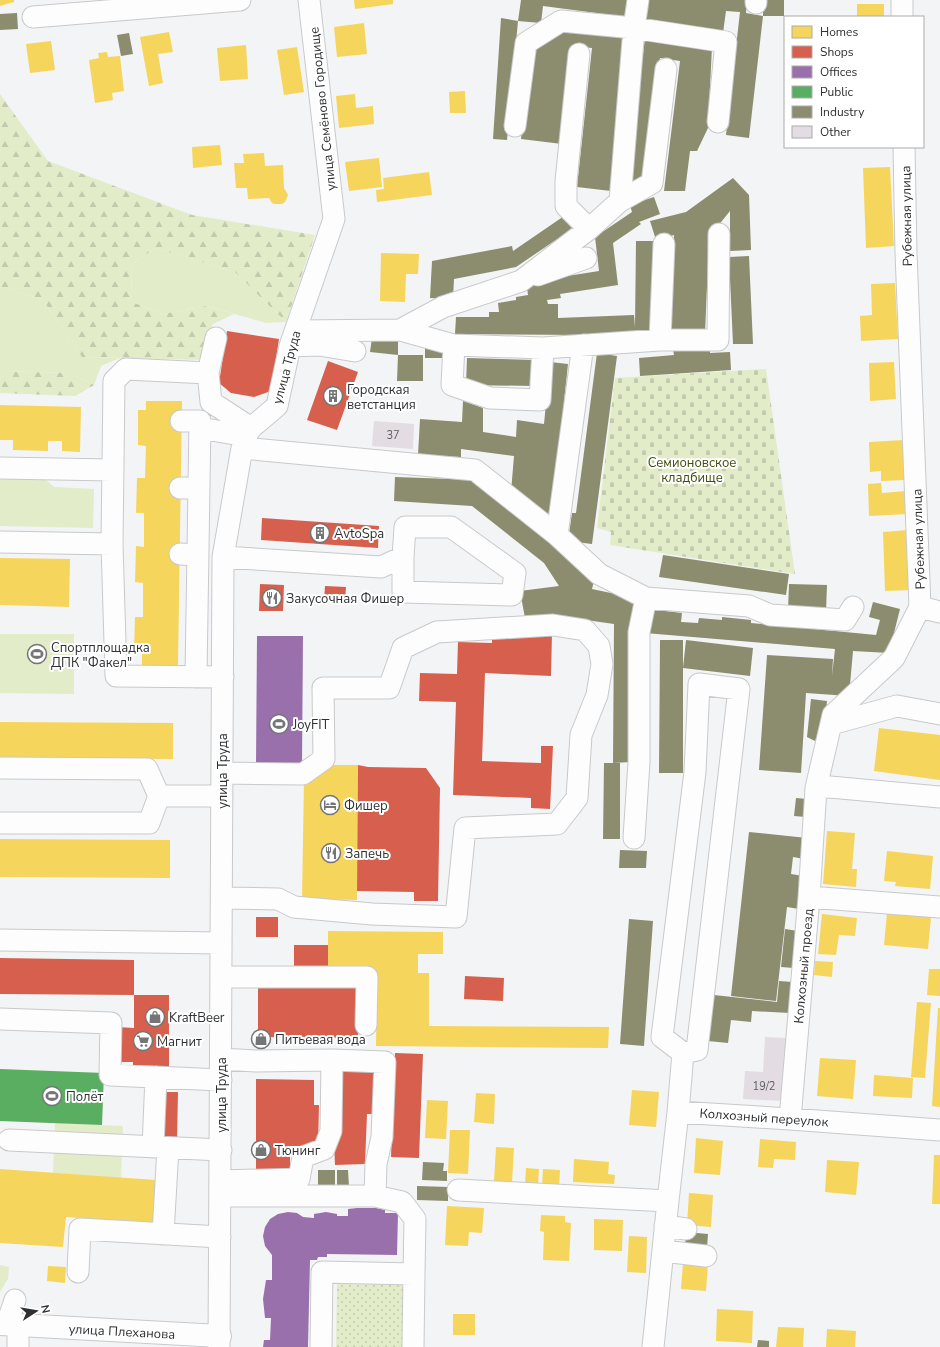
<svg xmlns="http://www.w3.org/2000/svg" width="940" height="1347" viewBox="0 0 940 1347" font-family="'Nunito Sans',sans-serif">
	<defs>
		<pattern id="forest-firs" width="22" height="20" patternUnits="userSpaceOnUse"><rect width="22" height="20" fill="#e2ecc9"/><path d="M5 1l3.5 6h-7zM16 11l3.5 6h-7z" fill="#c2cbad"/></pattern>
		<pattern id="cemetery-stones" width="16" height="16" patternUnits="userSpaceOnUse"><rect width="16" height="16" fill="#e2ecc9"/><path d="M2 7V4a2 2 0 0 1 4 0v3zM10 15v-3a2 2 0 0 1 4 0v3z" fill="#c2cbad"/></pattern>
		<pattern id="park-dots" width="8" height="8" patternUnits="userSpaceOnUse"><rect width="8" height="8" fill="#e2ecc9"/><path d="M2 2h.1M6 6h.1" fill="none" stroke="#c2cbad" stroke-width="1.8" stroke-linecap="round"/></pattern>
	</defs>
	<rect width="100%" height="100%" fill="#f2f4f6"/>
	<path fill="#e2ecc9" d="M155,248L235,272L286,322L266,323L207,306L163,314L132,302L131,265Z
		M0,287L42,299L82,357L120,358L101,366L94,385L71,373L0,371Z
		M0,473L39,474L54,487L94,489L93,528L0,526Z
		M0,634H74V694L0,693Z
		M55,1123L123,1126L121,1178L53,1173Z
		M0,1265L9,1267L8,1279L0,1292Z"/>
	<path fill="url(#forest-firs)" d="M0,94L48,161L192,215L315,235L286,322L235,272L155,248L131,265L132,302L163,314L207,306L234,314L213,324L203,360L82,357L42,299L0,287Z
		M0,371L71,373L94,385L75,396L0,393Z"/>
	<path fill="url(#cemetery-stones)" d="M766,369L795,574L610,545L611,532L597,528L615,378Z"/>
	<path fill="url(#park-dots)" d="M337,1284L408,1285L407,1347H336Z"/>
	<path fill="#f6d55c" d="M0,0H14V2L0,6Z
		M354,0H393V4L355,9Z
		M857,4H884V17H857Z
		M364,23L367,54L337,57L334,27Z
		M169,32L173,52L158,54L163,83L149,86L140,37Z
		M51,41L55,70L30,73L26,44Z
		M246,45L248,79L220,81L217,48Z
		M297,47L304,92L284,95L277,50Z
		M107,52L108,57L120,56L124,91L112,93L113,100L95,103L89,60L99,58L98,53Z
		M465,91L466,113H450L449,92Z
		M355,94L356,108L373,106L374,124L339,128L336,96Z
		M220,145L222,165L193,168L192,147Z
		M264,153L265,166L283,165L284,188L288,195L285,202L282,204H275L272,203L269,198L248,199L247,188H236L234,163H244L243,154Z
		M379,158L382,187L349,191L345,162Z
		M890,167L894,246L866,248L863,168Z
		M429,172L432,195L377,202L376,190L384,189L383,178Z
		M381,253L419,254L418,274H406L405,302L380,301Z
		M895,283L898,339L861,341L860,316L872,315L871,284Z
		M894,362L896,399L870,401L869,363Z
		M146,401H182L178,666H142V651H134L135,617H143V583L135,582L136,546L144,547V513H136L137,478H145L146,446L138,445V410H146Z
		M0,405L81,407L80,452L62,451V441H48V451L13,450V440H0Z
		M904,440L906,480L881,481V471L870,472L869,442Z
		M881,483L882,493L907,491L908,514L869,516L868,484Z
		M908,530L911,590L885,591L883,532Z
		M0,558L70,559L69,607L0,605Z
		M0,722L173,723V759L0,758Z
		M879,728L940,735V780L874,771Z
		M317,765H358L357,900L302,899L304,780Z
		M827,831L855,833L852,869H857L856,887L823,884Z
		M0,839L170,840V878L0,877Z
		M887,851L933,856L930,889L895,886L896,882L884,881Z
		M887,913L931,917L928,949L884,945Z
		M822,914L857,918L855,936L839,935L836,955L818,954Z
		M328,931L443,932V954H418V973H429V1026L609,1027L608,1048L376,1046L377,976L328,975Z
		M815,961L833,962L832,977L814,975Z
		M929,969H940V996L927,995Z
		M917,1002L931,1003L925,1078L911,1077Z
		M938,1008H940V1107L932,1106Z
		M820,1058L856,1060L853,1099L817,1096Z
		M874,1075L913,1078L912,1098L873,1096Z
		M632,1090L659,1092L656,1127L629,1125Z
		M476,1093L495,1094L494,1124L474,1122Z
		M427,1100L448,1101L446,1139L425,1138Z
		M450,1130H470L468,1174L448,1173Z
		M696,1138L723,1141L720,1175L694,1173Z
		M760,1139L796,1142L795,1160L774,1159L773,1168L758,1167Z
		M496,1147L514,1148L512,1182L494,1181Z
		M934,1155H940V1204H932Z
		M574,1159L609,1162L608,1174L615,1175L614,1184L573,1182Z
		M827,1160L859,1162L856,1195L825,1192Z
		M526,1168L539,1169L538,1185L525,1184Z
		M0,1169L156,1180L153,1223L66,1217L63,1247L0,1243Z
		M543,1169L560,1170L559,1188L542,1187Z
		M689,1193L713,1195L711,1227L687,1225Z
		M447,1206L484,1208L482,1233L469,1232L468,1246L445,1245Z
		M541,1215L565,1216V1222L571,1223L569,1261L543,1260L544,1232L540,1231Z
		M594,1219L623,1220L622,1251L594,1250Z
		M629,1236L647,1237L646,1273L627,1272Z
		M683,1263L708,1264L706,1291L681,1289Z
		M48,1266L66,1267L65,1283L47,1281Z
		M717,1309L753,1311L752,1343L716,1341Z
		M453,1314H475V1335H453Z
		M778,1327L804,1328L803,1347H776Z
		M827,1329L856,1331L855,1347H826Z"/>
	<path fill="#d6604d" d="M227,331L279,339L271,391L254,397L231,393L219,383Z
		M328,361L358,372L337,430L307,420Z
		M262,518L379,526L378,548L261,540Z
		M260,584L284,585L283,611H259Z
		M325,586L346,587L345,601H324Z
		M492,631L552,633L551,676L485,673L482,761L541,763V746H553L550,809L531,808V798L453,795L456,702L419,701L420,673L457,674L458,642L492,643Z
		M358,765L368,767L426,768L440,788L438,901H414V892L357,891Z
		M256,917H278V937H256Z
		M294,945H328V975H294Z
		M0,958L134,960V995L0,994Z
		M465,976L504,978L503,1001L464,999Z
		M258,986L359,987L358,1038L264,1037V1042H258Z
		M134,995H169V1071L133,1070V1062H117L118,1027L134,1028Z
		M395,1053L423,1054L419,1158L391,1157Z
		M343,1066L375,1072V1114H367L365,1164L335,1165L334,1142L341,1134Z
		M256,1079L314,1080V1105H319L318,1146H290V1175L256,1174Z
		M161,1092H178L177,1140L160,1139Z"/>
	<path fill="#9970ab" d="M257,636H303L302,765H256Z
		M357,1208H376L385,1210V1213H398L397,1255L327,1254V1257H318L317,1260H310L308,1347H263L264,1340H270L271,1318H265L263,1299L266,1280H272V1255L265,1246L263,1236L265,1227L270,1219L278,1214L288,1212L297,1213L303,1217L314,1218V1214L326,1212L337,1214V1216H348V1209Z"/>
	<path fill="#5aae61" d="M0,1069L104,1073L102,1125L0,1121Z"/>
	<path fill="#8c8c6e" d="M521,0H629L627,17L543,6L541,23L518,21Z
		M647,0H747L746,13L763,16L749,138L726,135L740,12L726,11L723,33L644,23Z
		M763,0H784V16H763Z
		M17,13L18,29L0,30V14Z
		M501,18L518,21L507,140L493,139Z
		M555,28L628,35L611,191L577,187L592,48L572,46L562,144L521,139L530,52Z
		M129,33L133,54L121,56L117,35Z
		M645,38L712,47L708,128L697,151H690L685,191H664L680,61L660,58L645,184L627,182Z
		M733,178L749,195L751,250L730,251V211L709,237L705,334L671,336L674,235L656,240L650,221L686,212Z
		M654,197L660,214L639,222L641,224L613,243L618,285L560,294L561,298L547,300L548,304H558V318L634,315L635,327L636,241H657L656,333L587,335L455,334L456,317H489V312H499L498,303L516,300V297L528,295L527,287L537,285L536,281L599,271L595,237L632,212L630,205Z
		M567,214L575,227L516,267L454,279L453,299L430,298L432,261L512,246L513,251Z
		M749,256L753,344H733L729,257Z
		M372,338L398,340V355H423V381H397L398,355L370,352Z
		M425,346L444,347V358H425Z
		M710,347V353L730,352L731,370L640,376L639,358L674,355L673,349Z
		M597,353L617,356L592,544L568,541L572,513H576Z
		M467,358L535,360L534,386L466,385Z
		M550,362L568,364L552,516L538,510L511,492L514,456L461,449V457L418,455L420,419L462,422L463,401L483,408V432L516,437L517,420L544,424Z
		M395,477L480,480L594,581L592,589L639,599L631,762L613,763L614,624L572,618H525L520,591L559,586L544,563L472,506L394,501Z
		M663,555L789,574L786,595L659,577Z
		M789,584L827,585L826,611L788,610Z
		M873,602L900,609L889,653L853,651L849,696L806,693L801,773L759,770L767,655L833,659L832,676L835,649L645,633L648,609L682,613L681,622L698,623L699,618L722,620V617L751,620V623L876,635L880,620L869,617Z
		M660,640H683V773H659Z
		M686,640L753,648L750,676L683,668Z
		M811,699L827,701L825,721L815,741L807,737Z
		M604,763H620V839H603Z
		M796,798L807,799L806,817L794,816Z
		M749,832L807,838L804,859L793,857L791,874L803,876L799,909L787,907L776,1001L731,996Z
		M620,850L647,851L646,868H619Z
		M629,919L653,921L644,1046L620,1044Z
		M785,929L798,931L794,968L781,967Z
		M779,981L793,982L790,1013L752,1011L751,1022L731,1020L728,1043L708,1041L714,995L777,1002Z
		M423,1162L444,1163L443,1171H447V1181L422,1180Z
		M318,1170H335V1187H318Z
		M337,1170H348L349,1187L337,1188Z
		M417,1186L448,1187V1201L417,1200Z
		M686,1232L708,1234L707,1248L685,1247Z
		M758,1340L769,1341V1347H757Z"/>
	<path fill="#e3dce2" d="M374,421L414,424L413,449L372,446Z
		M765,1037L786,1038L783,1101L743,1099L745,1071L763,1072Z"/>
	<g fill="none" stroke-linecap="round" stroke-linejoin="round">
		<defs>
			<path id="minor" d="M756,0V3
				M902,0V17
				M33,17L240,0
				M579,54L566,181V206L589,229
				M515,126L526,43L561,21L634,28L726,42L718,122
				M620,201L652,183L666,69
				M538,275L586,258
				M400,330L443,307L521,281L589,229L620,201L634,28L638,0
				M295,331L400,330L454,345L543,348L660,340H718L719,234
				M660,340L664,244
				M454,345L452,385L490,398L540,400L543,348
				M583,345L557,535L599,574L646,598L749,606L770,615L845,620L853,607
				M290,346L319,345L355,351
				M208,373L216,338
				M181,421H200L196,677
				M200,428L246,436
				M242,448L475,470L557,535
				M0,468L112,470
				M180,488H199
				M0,542L112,544
				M180,554L198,555
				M223,557L381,567L403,557L405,527H451L515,573L512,595L403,592V557
				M920,607L940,612
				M223,677L116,676L112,544L114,381L126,369L208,373L211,402L251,428
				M699,684L739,689L697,1050L683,1053L662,1037L695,772Z
				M831,724L897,706L940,714
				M0,768L147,769L159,796L149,823H0
				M816,788L830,787L940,797
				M159,796H222
				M634,838L639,762V632L646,598
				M809,897L816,788L833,715L894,658L920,607L906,253L904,147
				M222,898L278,899L294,907L372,914L456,917L465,828L557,824L577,798L581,735L597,695L602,664L599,646L585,630L553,625L437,632L403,648L389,688H323L324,759L303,774L222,773
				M0,940L221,943
				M222,977H367L366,1025
				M0,1019L111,1023L110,1075L221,1080
				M332,1060L385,1062L382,1137L376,1164L375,1196
				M678,1112L683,1053
				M790,1119L809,897L940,907
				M9,1140L221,1150
				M153,1147L156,1077
				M220,1181L299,1179L303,1157L324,1149L331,1131L332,1060L256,1061L221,1059
				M458,1190L668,1201
				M220,1196H375L402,1202L415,1219L414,1274L322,1272L321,1347
				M665,1226L686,1229
				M163,1234L168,1148
				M663,1251L706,1256
				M78,1272L80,1229L220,1237
				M7,1324L15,1300
				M18,1347V1325
				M219,1347L223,557L242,448L246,436L251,428L277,406L290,346L334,219L309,0
				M413,1347L414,1274
				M653,1347L668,1201L678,1112L790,1119L940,1130"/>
			<path id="major" d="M0,1324L220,1336"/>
		</defs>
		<use href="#minor" stroke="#c8c9cb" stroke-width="23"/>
		<use href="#major" stroke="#c8c9cb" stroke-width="24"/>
		<use href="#minor" stroke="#fdfdfe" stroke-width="21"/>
		<use href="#major" stroke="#fdfdfe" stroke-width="22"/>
	</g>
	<defs>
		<symbol id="building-ring" viewBox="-11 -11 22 22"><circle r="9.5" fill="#fff" stroke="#737576" stroke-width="1.5"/><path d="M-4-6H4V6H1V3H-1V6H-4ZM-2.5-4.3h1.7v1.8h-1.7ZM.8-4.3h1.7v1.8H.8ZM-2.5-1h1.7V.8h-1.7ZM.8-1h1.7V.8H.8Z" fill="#737576"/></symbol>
		<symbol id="restaurant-ring" viewBox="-11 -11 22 22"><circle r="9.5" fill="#fff" stroke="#737576" stroke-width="1.5"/><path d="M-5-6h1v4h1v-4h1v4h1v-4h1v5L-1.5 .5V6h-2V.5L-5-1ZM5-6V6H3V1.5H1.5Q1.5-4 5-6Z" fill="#737576"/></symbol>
		<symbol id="stadium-ring" viewBox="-11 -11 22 22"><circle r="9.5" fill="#fff" stroke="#737576" stroke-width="1.5"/><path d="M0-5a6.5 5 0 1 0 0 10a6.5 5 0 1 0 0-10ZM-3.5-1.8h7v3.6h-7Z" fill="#737576"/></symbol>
		<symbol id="hotel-ring" viewBox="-11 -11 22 22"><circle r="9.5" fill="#fff" stroke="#737576" stroke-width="1.5"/><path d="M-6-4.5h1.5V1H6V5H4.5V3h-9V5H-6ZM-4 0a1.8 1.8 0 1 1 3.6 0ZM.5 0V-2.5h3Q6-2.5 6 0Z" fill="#737576"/></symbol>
		<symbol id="shop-ring" viewBox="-11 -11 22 22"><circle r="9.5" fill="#fff" stroke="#737576" stroke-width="1.5"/><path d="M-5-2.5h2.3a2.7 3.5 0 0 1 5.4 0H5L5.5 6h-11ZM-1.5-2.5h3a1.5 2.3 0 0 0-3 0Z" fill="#737576"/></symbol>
		<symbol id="supermarket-ring" viewBox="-11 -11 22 22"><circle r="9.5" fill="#fff" stroke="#737576" stroke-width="1.5"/><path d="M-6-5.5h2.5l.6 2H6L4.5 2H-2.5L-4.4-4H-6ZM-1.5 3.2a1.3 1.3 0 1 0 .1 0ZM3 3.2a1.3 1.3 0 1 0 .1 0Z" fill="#737576"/></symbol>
	</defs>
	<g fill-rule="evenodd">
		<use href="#building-ring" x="322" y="385" width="22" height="22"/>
		<use href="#building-ring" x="309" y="522" width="22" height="22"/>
		<use href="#restaurant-ring" x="261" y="587" width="22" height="22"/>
		<use href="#stadium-ring" x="26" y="643" width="22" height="22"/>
		<use href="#stadium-ring" x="268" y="713" width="22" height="22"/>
		<use href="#hotel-ring" x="319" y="794" width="22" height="22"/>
		<use href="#restaurant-ring" x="320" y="842" width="22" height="22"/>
		<use href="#shop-ring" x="144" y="1006" width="22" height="22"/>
		<use href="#shop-ring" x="250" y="1028" width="22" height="22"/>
		<use href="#supermarket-ring" x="132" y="1030" width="22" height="22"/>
		<use href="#stadium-ring" x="41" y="1085" width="22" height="22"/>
		<use href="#shop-ring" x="250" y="1139" width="22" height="22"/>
	</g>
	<g text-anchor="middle" stroke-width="4" stroke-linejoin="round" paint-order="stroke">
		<g font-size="11" fill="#5d5d5f">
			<text x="393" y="439">37</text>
			<text x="764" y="1090">19/2</text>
		</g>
		<g font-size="13" fill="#2e3031" stroke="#fff">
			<text transform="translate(322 109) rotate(-96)" y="5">улица Семёново Городище</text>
			<text transform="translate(906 216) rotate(-91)" y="5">Рубежная улица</text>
			<text transform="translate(286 367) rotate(-75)" y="5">улица Труда</text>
			<text transform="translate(918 539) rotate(-92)" y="5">Рубежная улица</text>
			<text transform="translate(222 771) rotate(-90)" y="5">улица Труда</text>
			<text transform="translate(803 966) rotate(-85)" y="5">Колхозный проезд</text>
			<text transform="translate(221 1095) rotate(-90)" y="5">улица Труда</text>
			<text transform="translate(764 1117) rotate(4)" y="5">Колхозный переулок</text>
			<text transform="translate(122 1331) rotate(3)" y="5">улица Плеханова</text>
		</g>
		<g font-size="13" fill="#2e3031" stroke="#fff" text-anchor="start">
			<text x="347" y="394">Городская<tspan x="347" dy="15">ветстанция</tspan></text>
			<text x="334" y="538">AvtoSpa</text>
			<text x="286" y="603">Закусочная Фишер</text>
			<text x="51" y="652">Спортплощадка<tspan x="51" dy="15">ДПК "Факел"</tspan></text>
			<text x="293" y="729">JoyFIT</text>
			<text x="344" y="810">Фишер</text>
			<text x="345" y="858">Запечь</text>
			<text x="169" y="1022">KraftBeer</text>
			<text x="275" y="1044">Питьевая вода</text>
			<text x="157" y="1046">Магнит</text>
			<text x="66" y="1101">Полёт</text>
			<text x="275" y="1155">Тюнинг</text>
		</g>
		<g font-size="13" fill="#424d0d" stroke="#fff">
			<text x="692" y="467">Семионовское<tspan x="692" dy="15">кладбище</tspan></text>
		</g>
	</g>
	<rect x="784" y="16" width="140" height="132" fill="#ffffff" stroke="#abacad"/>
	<rect x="792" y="26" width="20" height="12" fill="#f6d55c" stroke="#abacad"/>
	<text x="820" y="36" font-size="12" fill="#2e3031">Homes</text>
	<rect x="792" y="46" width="20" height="12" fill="#d6604d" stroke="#abacad"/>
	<text x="820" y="56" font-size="12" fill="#2e3031">Shops</text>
	<rect x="792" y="66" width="20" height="12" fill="#9970ab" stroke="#abacad"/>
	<text x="820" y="76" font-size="12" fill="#2e3031">Offices</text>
	<rect x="792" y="86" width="20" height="12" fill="#5aae61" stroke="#abacad"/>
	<text x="820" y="96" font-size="12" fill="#2e3031">Public</text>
	<rect x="792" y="106" width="20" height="12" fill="#8c8c6e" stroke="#abacad"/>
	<text x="820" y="116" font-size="12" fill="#2e3031">Industry</text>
	<rect x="792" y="126" width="20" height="12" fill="#e3dce2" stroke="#abacad"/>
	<text x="820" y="136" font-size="12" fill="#2e3031">Other</text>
	<g transform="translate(36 1311) rotate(78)" stroke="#ffffff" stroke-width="3" paint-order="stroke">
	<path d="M0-3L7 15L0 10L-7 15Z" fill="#2e3031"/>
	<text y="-6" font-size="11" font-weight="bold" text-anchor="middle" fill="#2e3031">N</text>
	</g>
</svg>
